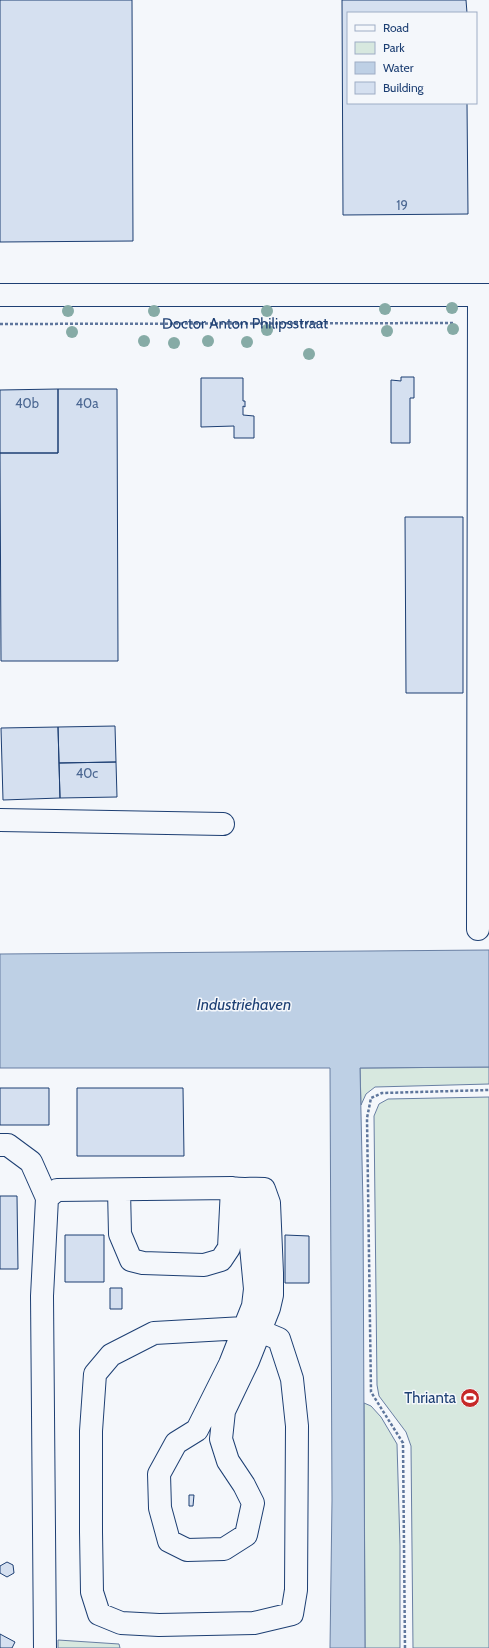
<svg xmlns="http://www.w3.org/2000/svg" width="489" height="1648" viewBox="0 0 489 1648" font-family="Cabin,sans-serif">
	<rect width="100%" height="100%" fill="#f4f7fb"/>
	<path fill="#d7e8df" stroke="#687fa3" d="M489,1067V1084L375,1087L366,1094L361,1105L360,1068Z
		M489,1097V1648H413L411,1446L406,1432L379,1396L377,1385L374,1116L379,1104L388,1099Z
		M364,1403L371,1406L381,1417L397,1444L400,1546V1648H365Z
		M58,1640L119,1644L120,1648H58Z"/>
	<path fill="#bed0e5" stroke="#687fa3" d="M489,950V1067L360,1068L363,1205L365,1648H330L332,1500L330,1068H0V954Z"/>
	<path fill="#d5e0f0" stroke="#1d3f73" d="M0,0H132L133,241L0,242Z
		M342,0H466L467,13H348V103H467L468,214L343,215Z
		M401,377H414V398H410V443H391V380L401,381Z
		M201,378H243V401H245V407L243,406V415L254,416V438H234V426L201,427Z
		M58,389V453H0V390Z
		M58,389H117L118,661H1L0,453H58Z
		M405,517H463V693H406Z
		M115,726L116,762L59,763L58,727Z
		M58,727L60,798L3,800L1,728Z
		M116,762L117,797L60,798L59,763Z
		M0,1088H49V1125H0Z
		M77,1088H183L184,1156H77Z
		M0,1196H17L18,1269H0Z
		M65,1235H104V1282H65Z
		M285,1235L309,1236V1283H285Z
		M110,1288H122V1309H110Z
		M189,1495H194L193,1506H189Z
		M7,1562L13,1565L14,1573L7,1577L0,1573V1566Z
		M0,1634L15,1642L12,1648H0Z"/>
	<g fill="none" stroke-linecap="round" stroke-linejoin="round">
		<defs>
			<path id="minor" d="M0,295H489
				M0,820L223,824
				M478,929L479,295
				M0,1145H8L31,1162L47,1198L42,1296L45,1648
				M232,1188C243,1190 253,1188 264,1189L269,1203L272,1273V1295L269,1308L248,1361L224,1411L221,1439L228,1461L244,1485L253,1503L246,1535L224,1549L187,1550L169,1541L160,1508L159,1474L176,1443L197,1430L230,1364L253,1306L255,1289L247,1204L244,1190
				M47,1198L57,1190L232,1188L229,1248L221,1260L204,1265L143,1263L131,1260L120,1234L119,1190
				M244,1328L260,1331L279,1339L292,1379L297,1426L296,1590L292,1614L254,1623L159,1625L121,1623L99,1614L92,1592L91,1532V1431L95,1374L111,1355L154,1333Z"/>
		</defs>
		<use href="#minor" stroke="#1d3f73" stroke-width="24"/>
		<g stroke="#5e769c" stroke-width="2.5" stroke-dasharray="3 2" stroke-linecap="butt">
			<path id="s1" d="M0,324L455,323"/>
			<path d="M405,1648L403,1443L371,1392L367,1118L371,1098L382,1093L489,1090"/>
		</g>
		<use href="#minor" stroke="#f4f7fb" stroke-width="22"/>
	</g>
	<g fill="#86aba6">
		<circle cx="452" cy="308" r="6"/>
		<circle cx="385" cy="309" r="6"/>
		<circle cx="68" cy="311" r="6"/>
		<circle cx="154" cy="311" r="6"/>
		<circle cx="267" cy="311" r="6"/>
		<circle cx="453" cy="329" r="6"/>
		<circle cx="267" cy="330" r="6"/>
		<circle cx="387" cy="331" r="6"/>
		<circle cx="72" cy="332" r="6"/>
		<circle cx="144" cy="341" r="6"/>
		<circle cx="208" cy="341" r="6"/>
		<circle cx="247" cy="342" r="6"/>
		<circle cx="174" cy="343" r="6"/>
		<circle cx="309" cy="354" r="6"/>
	</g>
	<defs>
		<symbol id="stadium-disc" viewBox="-11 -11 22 22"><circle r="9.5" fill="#c62828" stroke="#f4f7fb"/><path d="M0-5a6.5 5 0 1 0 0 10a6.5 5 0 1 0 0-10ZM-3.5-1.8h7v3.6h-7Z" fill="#fff"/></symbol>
	</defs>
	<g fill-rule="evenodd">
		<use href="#stadium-disc" x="459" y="1387" width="22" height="22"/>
	</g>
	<g text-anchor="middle" stroke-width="3" stroke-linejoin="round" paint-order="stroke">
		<g font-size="13" fill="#4b6792">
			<text x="402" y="210">19</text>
			<text x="27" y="408">40b</text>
			<text x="87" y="408">40a</text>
			<text x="87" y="778">40c</text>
		</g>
		<g font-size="15" fill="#1d3f73" stroke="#f4f7fb">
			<text dy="5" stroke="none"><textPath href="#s1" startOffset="245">Doctor Anton Philipsstraat</textPath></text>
		</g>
		<g font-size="15" fill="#1d3f73" stroke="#f4f7fb" text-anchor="end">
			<text x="456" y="1403">Thrianta</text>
		</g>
		<g font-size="16" font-style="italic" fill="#1d3f73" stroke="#f4f7fb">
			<text x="244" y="1010">Industriehaven</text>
		</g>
	</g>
	<rect x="347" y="12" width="130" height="92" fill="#f4f7fb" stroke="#9eadc5"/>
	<rect x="355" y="25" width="20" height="6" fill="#f4f7fb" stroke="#9eadc5"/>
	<text x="383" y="32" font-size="12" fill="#1d3f73">Road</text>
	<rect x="355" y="42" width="20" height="12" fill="#d7e8df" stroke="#9eadc5"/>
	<text x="383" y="52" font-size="12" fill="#1d3f73">Park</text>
	<rect x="355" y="62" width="20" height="12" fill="#bed0e5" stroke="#9eadc5"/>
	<text x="383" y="72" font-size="12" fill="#1d3f73">Water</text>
	<rect x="355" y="82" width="20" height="12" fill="#d5e0f0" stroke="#9eadc5"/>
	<text x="383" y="92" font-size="12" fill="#1d3f73">Building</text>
</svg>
